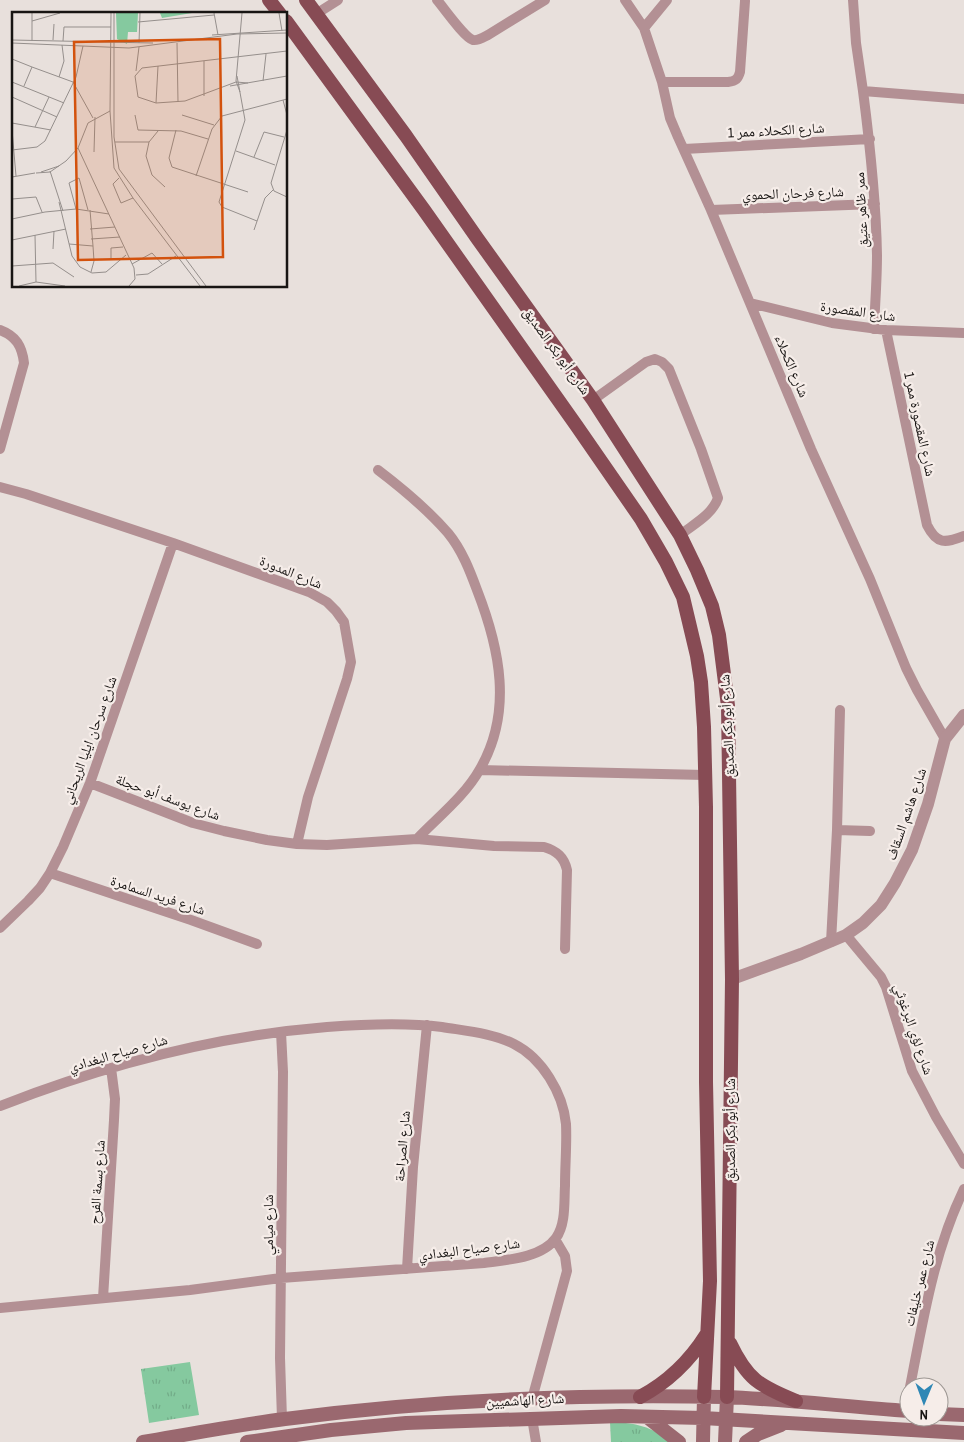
<svg xmlns="http://www.w3.org/2000/svg" width="964" height="1442" viewBox="0 0 964 1442" font-family="'Archivo Narrow','Noto Naskh Arabic',sans-serif">
	<defs>
		<pattern id="grass-tufts" width="24" height="20" patternUnits="userSpaceOnUse" patternTransform="scale(1.25)"><rect width="24" height="20" fill="#85c99f"/><path d="M3 7l-1-3M5 7V3M7 7l1-3M15 17l-1-3M17 17v-4M19 17l1-3" fill="none" stroke="#72ac88"/></pattern>
	</defs>
	<rect width="100%" height="100%" fill="#e8e0dc"/>
	<path fill="url(#grass-tufts)" d="M190,1362L199,1415L149,1423L141,1369Z
		M610,1422C637,1423 650,1426 672,1442H611Z"/>
	<g fill="none" stroke-linecap="round" stroke-linejoin="round">
		<path stroke="#b39094" stroke-width="10" d="M437,0C444,8 464,37 473,40C478,41 484,37 488,35L545,0
			M625,0L644,28L662,82L670,118L678,137L711,210L811,449L870,579L906,668L917,690L945,739
			M853,0L856,43L863,91L964,99
			M316,14L338,0
			M644,28L667,0
			M662,82H728C736,81 738,79 740,72L745,1
			M863,91C870,145 876,200 877,255C877,280 875,304 874,329
			M684,149L870,139
			M711,210L875,204
			M750,303L832,323L886,330L964,333
			M0,330C16,336 22,346 24,363L0,449
			M886,330L927,525C937,545 945,543 964,536
			M593,400L646,362L655,359L662,362L669,369L701,449L718,498C712,515 694,524 680,535
			M378,470C403,489 428,510 448,533C462,550 470,571 477,590C500,649 513,712 480,769C465,796 438,817 417,839
			M0,487L26,494L173,543L309,592L327,602L336,611L344,622L351,662L347,679L308,797L297,844
			M480,770L705,775
			M90,783L193,823L224,831L267,840L297,844L327,845L417,839L494,846L544,847C557,851 564,857 567,870L565,949
			M837,830L870,831
			M50,873L191,920L257,944
			M0,928L28,901L40,888L50,873L63,847L90,783L173,543
			M846,935L881,977L886,987L912,1071L936,1117L964,1164
			M831,942L837,830L840,710
			M281,1032L283,1072L280,1358L282,1419
			M0,1106C105,1065 215,1036 327,1027C365,1024 404,1022 442,1027C466,1031 492,1033 514,1044C542,1058 563,1093 566,1124C567,1144 565,1165 565,1186C564,1202 566,1224 556,1238C542,1258 506,1260 484,1263L281,1278L190,1290L0,1308
			M407,1269L413,1167L427,1025
			M103,1298L114,1120L115,1099L111,1068
			M910,1387C923,1320 934,1251 964,1189
			M532,1399L567,1271L565,1256L555,1239
			M905,1411L909,1390
			M532,1418L536,1442"/>
		<path stroke="#b39094" stroke-width="12" d="M732,979L801,954L846,935L863,923L881,905L895,883L912,850L928,804L945,739L964,715"/>
		<path stroke="#9a686f" stroke-width="14" d="M939,1414L964,1415
			M647,1417L679,1442
			M143,1442C190,1434 237,1425 285,1419C430,1400 578,1394 724,1397C786,1399 847,1407 909,1411
			M247,1442L331,1430L406,1423L621,1416L703,1418L964,1433
			M703,1442L704,1397
			M725,1442L727,1397
			M746,1442L758,1434L781,1425"/>
		<path stroke="#874b54" stroke-width="14" d="M269,0L280,14
			M306,0L406,136L477,238L593,400L680,535L697,570L712,606L719,635L728,706L732,979L727,1397
			M286,21L424,210L576,425L641,519L666,562L683,597L697,656L701,682L704,727L706,807V1082L710,1281L704,1397
			M730,1343C747,1379 759,1386 796,1401
			M640,1397C668,1382 689,1362 706,1335"/>
	</g>
	<g text-anchor="middle" stroke-width="4.5" stroke-linejoin="round" paint-order="stroke">
		<g font-size="14" fill="#181513" stroke="#f6ede9">
			<text transform="translate(776 130) rotate(-3)" y="5">شارع الكحلاء ممر 1</text>
			<text transform="translate(793 193) rotate(-2)" y="5">شارع فرحان الحموي</text>
			<text transform="translate(861 210) rotate(-93)" y="5">ممر ظاهر عتيق</text>
			<text transform="translate(858 311) rotate(8)" y="5">شارع المقصورة</text>
			<text transform="translate(557 351) rotate(54)" y="5">شارع أبو بكر الصديق</text>
			<text transform="translate(792 366) rotate(67)" y="5">شارع الكحلاء</text>
			<text transform="translate(920 424) rotate(78)" y="5">شارع المقصورة ممر 1</text>
			<text transform="translate(291 572) rotate(22)" y="5">شارع المدورة</text>
			<text transform="translate(727 726) rotate(-93)" y="5">شارع أبو بكر الصديق</text>
			<text transform="translate(89 740) rotate(-70)" y="5">شارع سرحان ايليا الريحاني</text>
			<text transform="translate(168 797) rotate(20)" y="5">شارع يوسف أبو حجلة</text>
			<text transform="translate(906 814) rotate(-71)" y="5">شارع هاشم السقاف</text>
			<text transform="translate(158 895) rotate(18)" y="5">شارع فريد السمامرة</text>
			<text transform="translate(914 1029) rotate(71)" y="5">شارع لؤي البرغوثي</text>
			<text transform="translate(118 1053) rotate(-16)" y="5">شارع صياح البغدادي</text>
			<text transform="translate(730 1130) rotate(-90)" y="5">شارع أبو بكر الصديق</text>
			<text transform="translate(402 1146) rotate(-85)" y="5">شارع الصراحة</text>
			<text transform="translate(97 1182) rotate(-86)" y="5">شارع بسمة الفرح</text>
			<text transform="translate(268 1225) rotate(-90)" y="5">شارع ميامي</text>
			<text transform="translate(469 1249) rotate(-7)" y="5">شارع صياح البغدادي</text>
			<text transform="translate(919 1283) rotate(-76)" y="5">شارع عمر خليفات</text>
			<text transform="translate(525 1400) rotate(-3)" y="5">شارع الهاشميين</text>
		</g>
	</g>
	<g transform="translate(12 12)">
		<rect width="275" height="275" fill="#e8e0dc"/>
		<path d="M104,1H126L125,20H116L115,32L105,27Z" fill="#85c99f"/>
		<path d="M148,1H180L150,6Z" fill="#85c99f"/>
		<path fill="none" stroke="#958f8c" stroke-width="1" d="M20,1V29M99,1L98,99L102,156L121,186L188,274M102,1V125L107,157L194,274M202,1L206,23M267,1L270,19M20,9L48,1M126,10L202,3M200,23L275,18M0,28L141,31M41,28L42,12M51,29L52,15H99M0,31L117,36L225,22L275,21M127,31L128,1M165,31L166,90M0,47L20,55M124,59L127,35M225,64L233,108L207,190L210,195L245,209M47,65L52,49L50,33M251,69L254,42M0,70L52,91M236,71L224,70L173,89L144,91L126,85L123,64L130,56L275,39M12,74L20,55L61,70L81,106M218,74L275,64M228,80L224,69L230,1M192,84V49M0,85L45,105M271,88L275,103M144,91L146,54M123,103L126,118L169,119L196,127M170,103L202,113M0,111L39,118M23,115L37,85M0,118L4,164M164,118L157,146L160,155L236,180M275,118L259,171L262,179L275,185M146,119L137,130L134,144L140,163L153,175M103,130H137M66,136L122,256L123,267L117,274M0,138L25,135L33,129L64,65L71,34M224,139L263,153M82,140L83,105M242,145L252,120L272,125M38,159L51,199M29,160L47,154M24,161L38,160L54,149L66,136L76,111L98,99M184,164L200,117L210,104L275,87M0,165L23,161M107,166L101,172L109,191L121,186M0,187L24,185L30,200M47,190L60,244L68,255L80,261L94,260L114,243M64,197L57,171L67,166L76,198M78,198L81,234M33,200L64,197L97,202M0,207L33,200M78,217L103,215M242,218L253,186L261,178M23,223L24,270M79,227L108,225M0,228L54,217M57,232L81,234L82,249L79,260M41,237L42,219M99,247V236L111,235M120,252L140,241L150,252M0,254L41,251L62,265M124,263L136,262L164,244M7,274L24,270L53,274"/>
		<path fill="#d3520d" fill-opacity="0.15" stroke="#d3520d" stroke-width="2.5" d="M208,27L211,245L66,248L62,30Z"/>
		<rect width="275" height="275" fill="none" stroke="#181513" stroke-width="2.5"/>
	</g>
	<g transform="translate(924 1402) rotate(181)"><circle r="24" fill="#f6ede9" stroke="#9d9793"/>
	<path d="M0-4L9 19L0 12L-9 19Z" fill="#2f87b5"/>
	<text y="-8" font-size="14" font-weight="bold" text-anchor="middle" fill="#181513">N</text>
	</g>
</svg>
